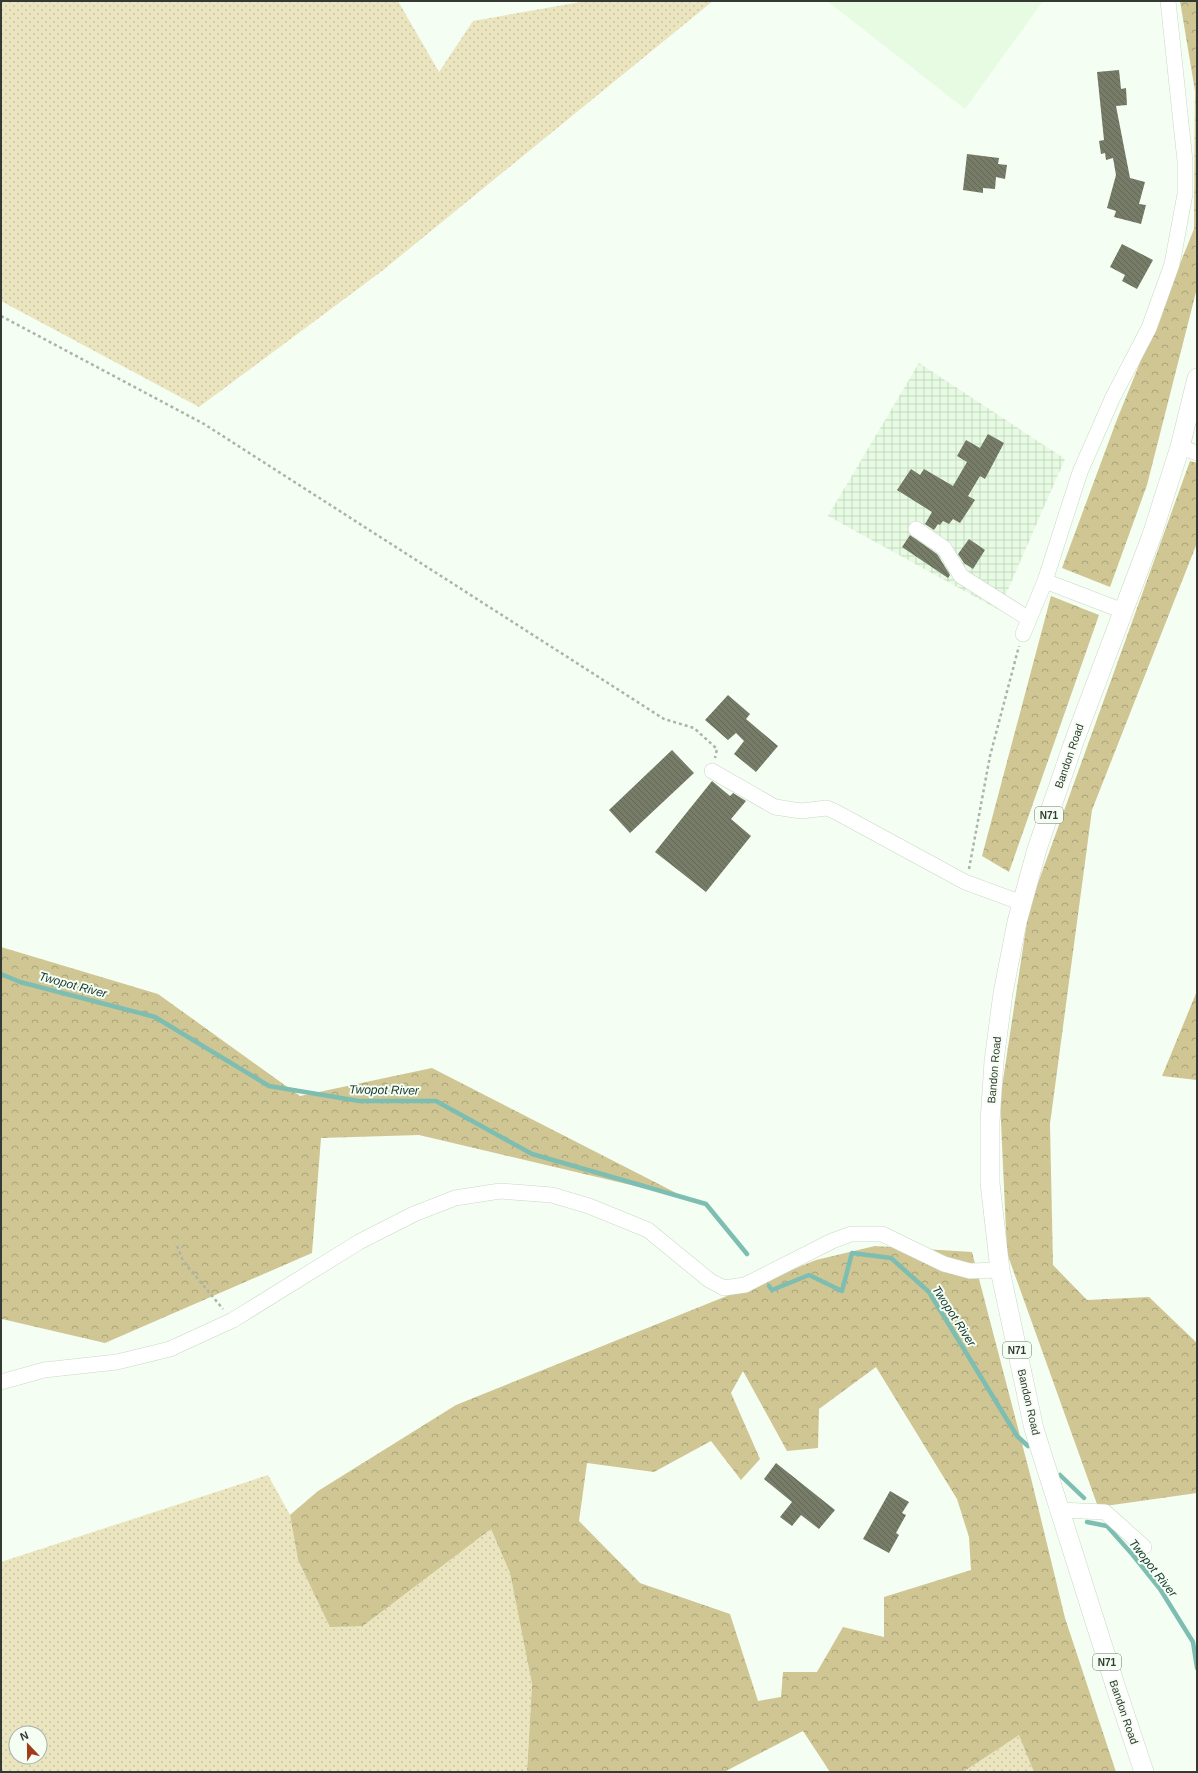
<svg xmlns="http://www.w3.org/2000/svg" width="1198" height="1773" viewBox="0 0 1198 1773" font-family="Arial,sans-serif">
	<defs>
		<pattern id="industrial-grid" width="8" height="8" patternUnits="userSpaceOnUse"><rect width="8" height="8" fill="#e6fbe2"/><path d="M0 4h8M4 0v8" fill="none" stroke="#c6d8c2"/></pattern>
		<pattern id="grass-dots" width="8" height="8" patternUnits="userSpaceOnUse"><rect width="8" height="8" fill="#ebe5bf"/><path d="M2 2h.1M6 6h.1" fill="none" stroke="#cac5a5" stroke-width="1.8" stroke-linecap="round"/></pattern>
		<pattern id="forest-crowns" width="20" height="18" patternUnits="userSpaceOnUse"><rect width="20" height="18" fill="#cfc693"/><path d="M2 6a3 3 0 1 1 6 0M12 15a3 3 0 1 1 6 0" fill="none" stroke="#a9a279"/></pattern>
		<pattern id="building-back-hatch" width="6" height="6" patternUnits="userSpaceOnUse"><rect width="6" height="6" fill="#767c68"/><path d="M-1 5l2 2M0 0l6 6M5-1l2 2" fill="none" stroke="#626756"/></pattern>
	</defs>
	<rect width="100%" height="100%" fill="#f5fef3"/>
	<path fill="#e6fbe2" d="M827,1H1043L965,109Z"/>
	<path fill="url(#industrial-grid)" d="M919,363L1065,459L999,610L828,516Z"/>
	<path fill="url(#grass-dots)" fill-rule="evenodd" d="M1,1H398L439,72L473,21L586,1H713L382,271L199,407L1,301Z
		M268,1475L290,1515L298,1560L330,1626H363L491,1529L510,1573L532,1684L527,1772H1V1562ZM16,1733H40V1757H16Z
		M1020,1734L1034,1772H963Z"/>
	<path fill="url(#forest-crowns)" fill-rule="evenodd" d="M1180,1H1197V288L1147,485L1110,587L1062,568L1116,422L1194,229L1195,91Z
		M1190,461L1197,463V543L1092,810L1050,1124L1053,1265L1087,1300L1149,1297L1197,1343V1493L1098,1507L1007,1253L1000,1100L1029,908Z
		M1051,596L1099,615L1009,872L982,856Z
		M1,947L158,994L300,1096L432,1068L686,1198L419,1135L321,1138L312,1253L105,1343L2,1319Z
		M1197,991V1080L1162,1076Z
		M875,1246L972,1252L1031,1478L1065,1618L1116,1772H1034L1019,1735L963,1772H830L803,1731L724,1772H527L532,1684L510,1573L491,1529L363,1626L330,1627L298,1560L290,1515L318,1491L456,1405L816,1260ZM876,1367L957,1499L969,1537L971,1570L884,1597V1637L843,1627L817,1672H783L781,1697L758,1701L730,1614L640,1583L579,1521L587,1463L654,1472L711,1441L741,1480L760,1459L731,1393L743,1371L787,1451L818,1448L819,1409Z"/>
	<g fill="none" stroke-linecap="round" stroke-linejoin="round">
		<path stroke="#7ebeb2" stroke-width="4.5" d="M1,974L20,982L155,1017L269,1086L359,1101H436L532,1154L706,1204L747,1254
			M769,1286L772,1290L809,1275L842,1291L852,1253L891,1258L929,1292L1017,1436L1028,1446
			M1060,1475L1084,1498
			M1087,1522L1107,1526L1132,1554L1160,1589L1193,1642L1197,1668"/>
	</g>
	<path fill="url(#building-back-hatch)" d="M1119,70L1121,89L1126,88L1127,105L1116,106L1130,178L1145,182L1139,204L1146,205L1141,224L1114,217L1116,211L1107,208L1116,175L1113,158L1106,160L1105,153L1101,154L1099,141L1104,140L1097,72Z
		M967,154L999,158L998,164L1007,165L1005,179L996,177L995,189L983,188V193L963,190Z
		M1122,244L1153,260L1137,289L1122,281L1125,275L1110,267Z
		M988,434L1004,443L985,479L980,476L968,496L975,500L960,523L953,519L949,524L943,521L940,525L938,524L934,530L925,524L932,512L897,490L911,469L920,475L924,469L953,486L967,462L957,456L966,440L980,448Z
		M910,535L937,554L950,575L948,578L902,547Z
		M969,539L985,550L973,569L964,563L958,554Z
		M728,695L750,714L746,719L778,746L756,772L734,754L744,741L736,733L728,740L705,720Z
		M672,750L694,773L630,833L609,810Z
		M712,781L730,796L733,793L746,801L731,819L751,836L706,892L655,852Z
		M776,1463L835,1510L819,1529L801,1515L792,1526L780,1517L792,1502L764,1479Z
		M890,1491L909,1502L902,1513L906,1515L896,1533L899,1535L889,1553L863,1539Z"/>
	<g fill="none" stroke-linecap="round" stroke-linejoin="round">
		<defs>
			<path id="minor" d="M1180,447L1197,453
				M916,529L944,548L961,576L1029,619
				M1045,581L1123,611
				M1023,634L1045,581L1080,472L1113,397L1149,328L1172,264L1185,194V161L1168,1
				M712,771L775,807L801,811L827,808L836,812L965,882L1022,903
				M1,1382L44,1370L117,1362L170,1349L233,1320L359,1242L414,1214L455,1198L500,1191L552,1195L589,1206L648,1230L709,1280L724,1288L745,1285L832,1241L851,1234H882L944,1264L970,1271L1000,1270
				M1059,1510L1105,1512L1144,1547"/>
			<path id="major" d="M1144,1772L1116,1688L1034,1429L1000,1270L990,1183V1122L994,1061L1003,993L1017,922L1037,849L1075,739L1152,535L1180,447L1197,378"/>
		</defs>
		<use href="#minor" stroke="#c9d8c6" stroke-width="16"/>
		<use href="#major" stroke="#c9d8c6" stroke-width="20"/>
		<path stroke="#acb4aa" stroke-width="2.5" stroke-dasharray="3 3" stroke-linecap="butt" d="M1,316L204,424L664,719L694,728L717,749L715,758
			M969,869L990,756L1019,646
			M177,1246L183,1261L223,1309"/>
		<use href="#minor" stroke="#fff" stroke-width="15"/>
		<use href="#major" stroke="#fff" stroke-width="19"/>
	</g>
	<g text-anchor="middle" stroke-width="4" stroke-linejoin="round" paint-order="stroke">
		<g fill="#f5fef3" stroke="#6e756d" stroke-width="1">
			<rect x="1035" y="807" width="28" height="16" rx="3"/>
			<rect x="1003" y="1342" width="28" height="16" rx="3"/>
			<rect x="1093" y="1654" width="28" height="16" rx="3"/>
		</g>
		<g font-size="10" font-weight="bold" fill="#343a33">
			<text x="1049" y="819">N71</text>
			<text x="1017" y="1354">N71</text>
			<text x="1107" y="1666">N71</text>
		</g>
		<g font-size="11" fill="#343a33" stroke="#f5fef3">
			<text transform="translate(1069 756) rotate(-71)" y="4">Bandon Road</text>
			<text transform="translate(994 1070) rotate(-85)" y="4">Bandon Road</text>
			<text transform="translate(1029 1402) rotate(77)" y="4">Bandon Road</text>
			<text transform="translate(1124 1712) rotate(71)" y="4">Bandon Road</text>
		</g>
		<g font-size="12" font-style="italic" fill="#173631" stroke="#f5fef3">
			<text transform="translate(73 985) rotate(15)" y="4">Twopot River</text>
			<text transform="translate(384 1090) rotate(1)" y="4">Twopot River</text>
			<text transform="translate(954 1316) rotate(57)" y="4">Twopot River</text>
			<text transform="translate(1153 1568) rotate(52)" y="4">Twopot River</text>
		</g>
	</g>
	<rect width="1198" height="1773" fill="none" stroke="#343a33" stroke-width="4"/>
	<g transform="translate(28 1745) rotate(338)"><circle r="19" fill="#f5fef3" stroke="#a8b0a6"/>
	<path d="M0-3L7 15L0 10L-7 15Z" fill="#a23b17"/>
	<text y="-6" font-size="11" font-weight="bold" text-anchor="middle" fill="#343a33">N</text>
	</g>
</svg>
